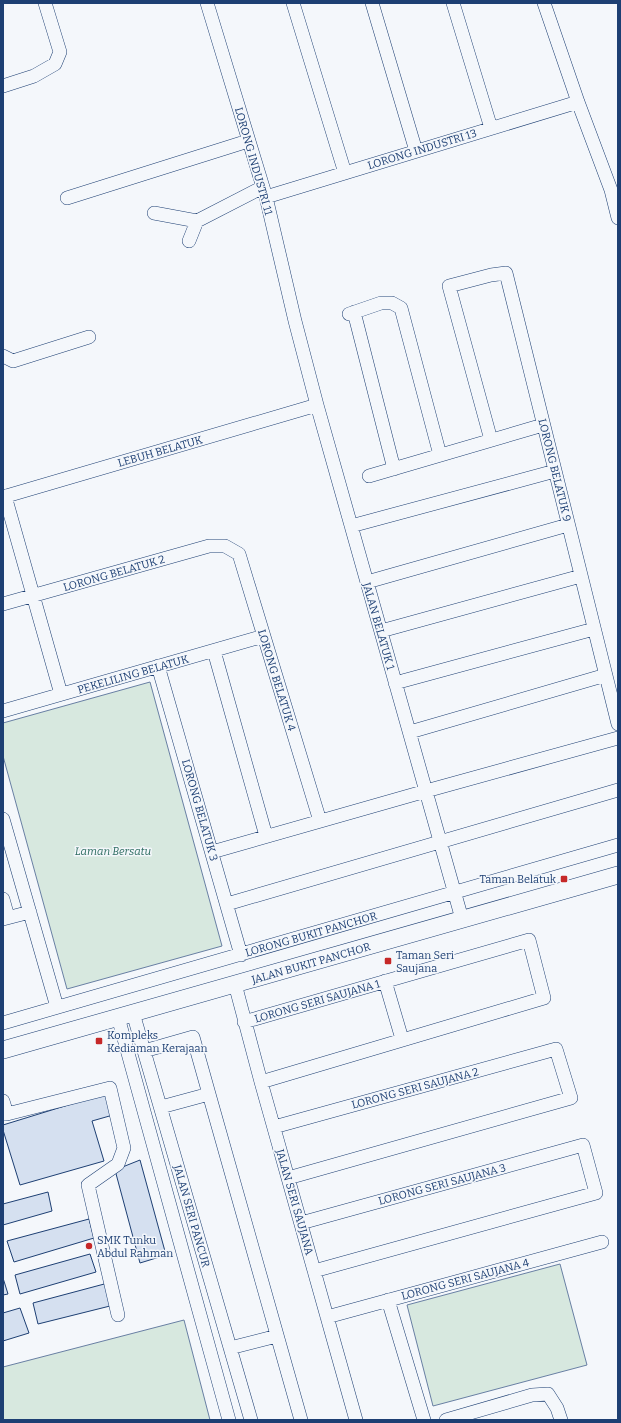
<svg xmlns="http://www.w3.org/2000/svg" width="621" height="1423" viewBox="0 0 621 1423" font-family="Bitter,serif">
	<rect width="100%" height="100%" fill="#f4f7fb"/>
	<path fill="#d7e8df" stroke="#687fa3" d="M150,682L222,946L67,989L3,756V723Z
		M560,1264L587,1365L433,1406L407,1305Z
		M184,1320L210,1420H3V1367Z"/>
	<path fill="#d5e0f0" stroke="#1d3f73" d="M107,1093L113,1115L92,1121L104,1161L20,1185L3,1130V1125Z
		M140,1160L166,1255L140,1263L115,1170Z
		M48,1192L52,1211L3,1225V1204Z
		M89,1219L94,1238L14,1262L7,1241Z
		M90,1254L96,1272L20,1294L15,1275Z
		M3,1278L8,1294L3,1295Z
		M108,1283L114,1305L38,1324L33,1303Z
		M20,1308L29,1333L3,1341V1313Z"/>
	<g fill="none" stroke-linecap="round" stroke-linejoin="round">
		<defs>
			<path id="minor" d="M207,3L266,197L295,321L317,405L462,919
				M293,3L345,173
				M372,3L416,151
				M453,3L491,128
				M544,3L578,102L611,190L618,218
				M3,86L34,76L55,64L60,52L45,3
				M266,197L578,102
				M67,198L248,141
				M154,213L197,221L263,187
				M189,241L197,221
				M354,312L394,469
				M349,314L381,303H392L401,308L440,455
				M3,356L13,361L89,337
				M491,440L449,286L491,275L506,273L618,724
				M369,476L543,425
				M5,496L61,694
				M3,497L317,405
				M351,526L555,471
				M367,582L568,525
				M3,604L209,546H225L239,554L320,821
				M381,631L581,576
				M214,651L266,836
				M158,666L241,955
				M395,683L594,629
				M3,711L264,636
				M410,732L606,675
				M3,819L57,1007
				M212,852L426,791L618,738
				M3,899L8,917
				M227,904L618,790
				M3,919L30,912
				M385,981L402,1039
				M235,984L261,1082L356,1420
				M133,1013L251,1420
				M118,1017L229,1420
				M244,1022L529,940L544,998L261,1082
				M3,1023L618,845
				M144,1051L193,1037L209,1094L161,1107
				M209,1094L301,1420
				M3,1101L7,1114L110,1088L124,1148L118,1164L88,1185L118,1315
				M274,1127L556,1049L571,1098L288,1178
				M301,1223L583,1145L596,1193L314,1271
				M388,1300L424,1420
				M327,1317L602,1242
				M230,1348L277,1336
				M446,1420L532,1395L548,1394L557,1408L561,1420"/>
			<path id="major" d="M3,1050L618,875"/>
		</defs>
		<use href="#minor" stroke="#1d3f73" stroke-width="14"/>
		<use href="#major" stroke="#1d3f73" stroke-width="18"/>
		<use href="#minor" stroke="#f4f7fb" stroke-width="13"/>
		<use href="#major" stroke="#f4f7fb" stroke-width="17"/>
	</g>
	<g fill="#c62828" stroke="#f4f7fb" stroke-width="1.5">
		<rect x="560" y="875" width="8" height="8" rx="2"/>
		<rect x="384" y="957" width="8" height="8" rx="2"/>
		<rect x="95" y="1037" width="8" height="8" rx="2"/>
		<circle cx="89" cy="1246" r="4"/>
	</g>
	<g text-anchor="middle" stroke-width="3" stroke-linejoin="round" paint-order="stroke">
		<g font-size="11" fill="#1d3f73" stroke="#f4f7fb">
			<text transform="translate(422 149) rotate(-17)" y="4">LORONG INDUSTRI 13</text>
			<text transform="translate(254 161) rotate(74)" y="4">LORONG INDUSTRI 11</text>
			<text transform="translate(160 451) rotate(-16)" y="4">LEBUH BELATUK</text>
			<text transform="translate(555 470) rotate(76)" y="4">LORONG BELATUK 9</text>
			<text transform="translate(114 573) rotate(-16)" y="4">LORONG BELATUK 2</text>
			<text transform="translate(379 626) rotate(74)" y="4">JALAN BELATUK 1</text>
			<text transform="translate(133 674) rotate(-16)" y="4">PEKELILING BELATUK</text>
			<text transform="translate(277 680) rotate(73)" y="4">LORONG BELATUK 4</text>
			<text transform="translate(200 810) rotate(74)" y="4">LORONG BELATUK 3</text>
			<text transform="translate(311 934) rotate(-16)" y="4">LORONG BUKIT PANCHOR</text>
			<text transform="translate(311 963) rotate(-16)" y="4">JALAN BUKIT PANCHOR</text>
			<text transform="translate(317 1001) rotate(-16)" y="4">LORONG SERI SAUJANA 1</text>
			<text transform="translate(415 1088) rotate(-15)" y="4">LORONG SERI SAUJANA 2</text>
			<text transform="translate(442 1184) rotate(-15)" y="4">LORONG SERI SAUJANA 3</text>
			<text transform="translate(295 1202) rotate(74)" y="4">JALAN SERI SAUJANA</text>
			<text transform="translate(192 1216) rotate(74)" y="4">JALAN SERI PANCUR</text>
			<text transform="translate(465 1279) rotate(-15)" y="4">LORONG SERI SAUJANA 4</text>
		</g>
		<g font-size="11" font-style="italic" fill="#2c6c60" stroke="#f4f7fb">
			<text x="113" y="855">Laman Bersatu</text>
		</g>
		<g font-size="11" fill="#1d3f73" stroke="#f4f7fb" text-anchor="start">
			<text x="556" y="883" text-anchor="end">Taman Belatuk</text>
			<text x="396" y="959">Taman Seri<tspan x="396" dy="13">Saujana</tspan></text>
			<text x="107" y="1039">Kompleks<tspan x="107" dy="13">Kediaman Kerajaan</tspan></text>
			<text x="97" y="1244">SMK Tunku<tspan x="97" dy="13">Abdul Rahman</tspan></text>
		</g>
	</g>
	<rect width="621" height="1423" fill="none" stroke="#1d3f73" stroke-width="8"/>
</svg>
